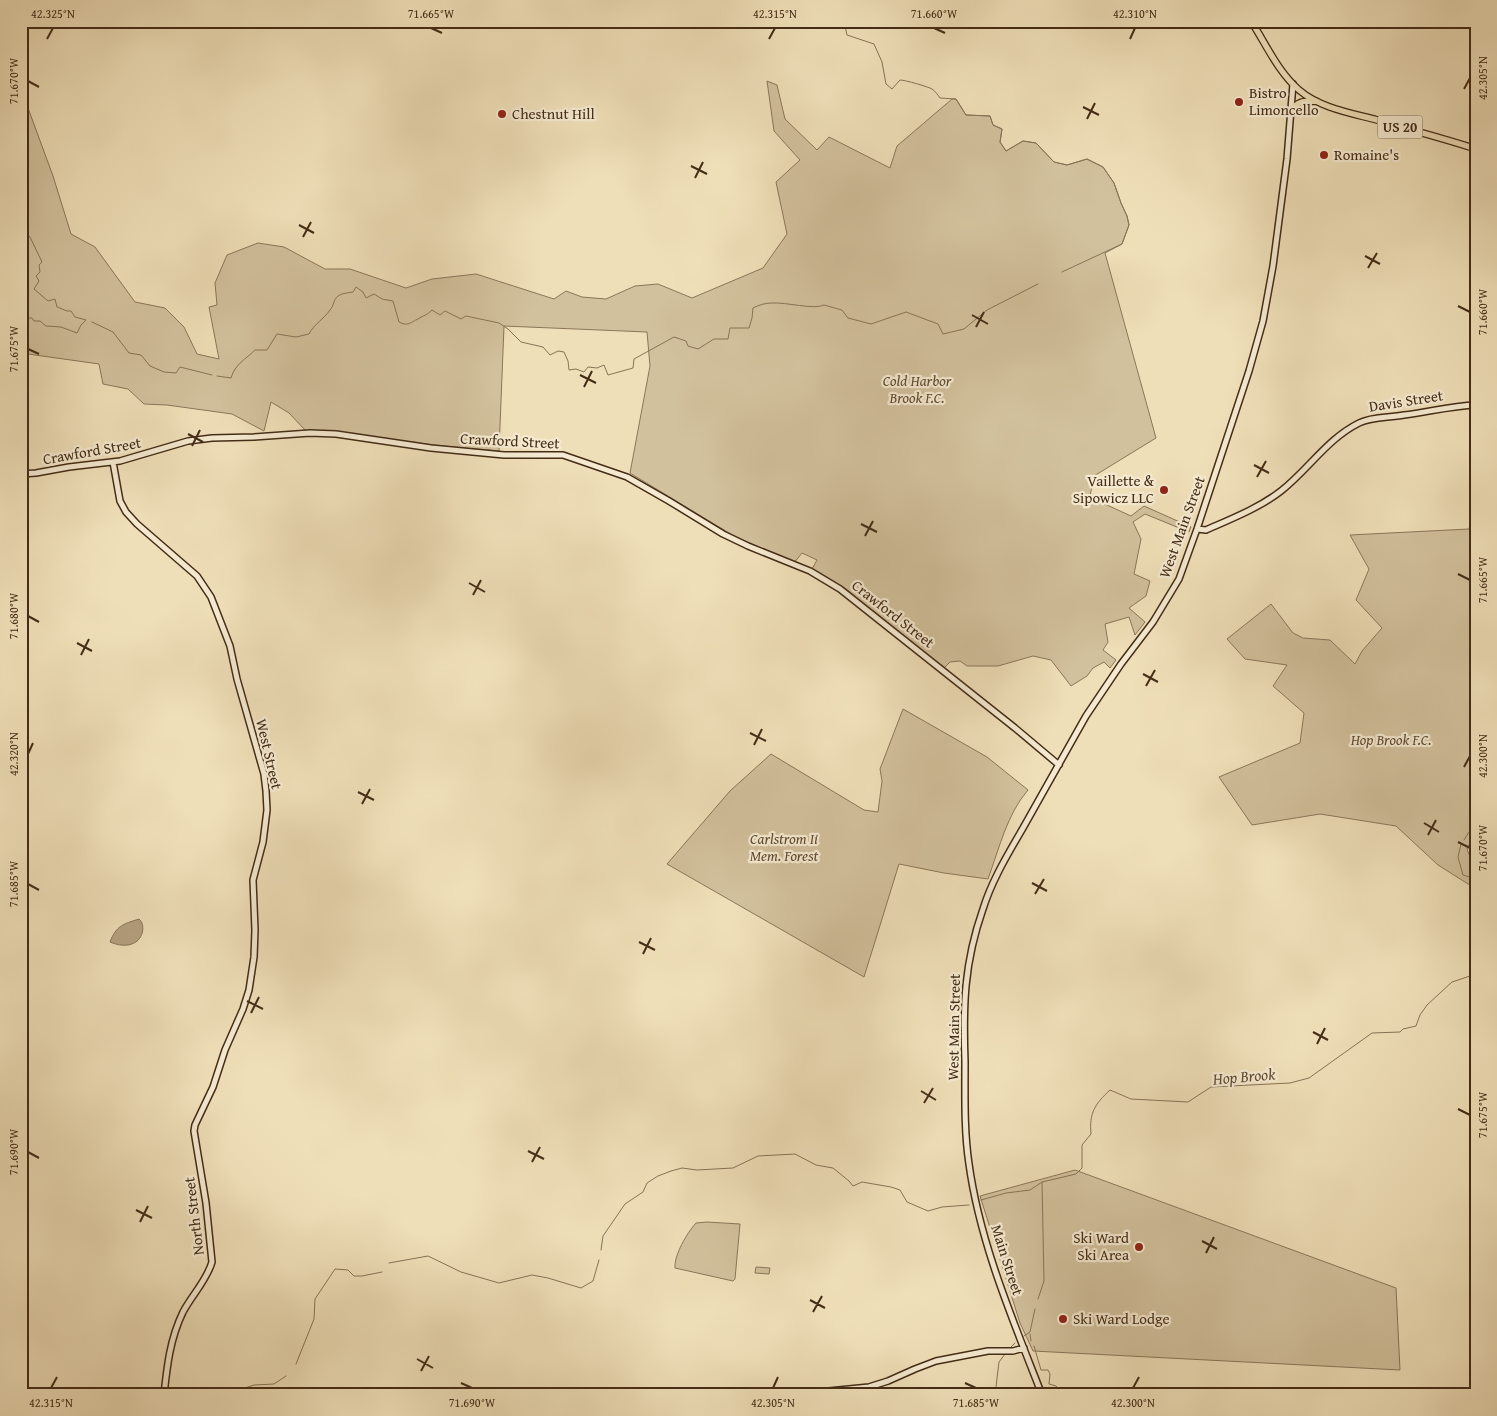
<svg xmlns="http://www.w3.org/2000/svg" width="1497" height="1416" viewBox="0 0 1497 1416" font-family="'Gentium Book Plus',serif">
	<rect width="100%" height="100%" fill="#efdfb8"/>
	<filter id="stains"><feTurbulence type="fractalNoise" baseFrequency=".004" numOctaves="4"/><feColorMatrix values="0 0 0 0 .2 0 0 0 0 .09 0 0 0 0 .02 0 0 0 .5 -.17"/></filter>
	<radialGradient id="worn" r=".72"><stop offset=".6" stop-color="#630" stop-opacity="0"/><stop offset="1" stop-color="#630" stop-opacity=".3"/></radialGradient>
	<path fill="#d2c19d" stroke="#8b765a" d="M21,21H28L25,47V77L28,108L53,176L71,234L95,247L135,302L165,308L184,327L197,354L219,359L209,307L217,305L215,283L227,255L258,243L284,247L325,269H350L406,288L432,279L476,274L554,299L566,291L582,297L606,299L635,286L658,284L692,298L763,268L787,234L776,182L800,160L774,131L767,81L777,85L785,119L817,150L829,137L890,168L897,146L952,99H956L966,115L990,116L993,125L1002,129L1000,142L1006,151L1023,141L1036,143L1054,162L1067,165L1087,159L1103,167L1114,183L1121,203L1127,216L1129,225L1122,244L1105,253L1156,438L1094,476L1089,501L1107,505L1131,516L1144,506L1191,527L1189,532L1145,514L1133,522L1141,539L1134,574L1150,581L1146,596L1129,608L1145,622L1135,635L1129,617L1105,624L1108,642L1103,650L1116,660L1110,668L1104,662L1093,668L1087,676L1071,686L1051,660L1033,656L998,666H967L960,661L950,662L944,668L846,589L812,569L817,560L802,553L794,563L734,536L630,473L650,366L647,332L504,326L499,451L441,446L326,431H306L289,413L271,402L264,431L232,414L167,405L144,404L128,389L103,384L99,364L21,353Z
		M1476,494V835H1474L1467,849L1472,862L1476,866V889L1438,865L1396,826L1320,814L1252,825L1219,777L1300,743L1304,713L1273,686L1287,665L1245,659L1227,639L1271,604L1293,633L1303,638L1330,640L1355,664L1362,651L1382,628L1356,600L1369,569L1350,535L1469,529Z
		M903,709L987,757L1028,790C1007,814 999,849 988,879L944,873L899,864L864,977L667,864L730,791L771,754L864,810L878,812L882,781L880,769Z
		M1075,1170L1396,1288L1400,1370L1033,1351L1020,1323L980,1196Z
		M707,1222L740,1224L735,1279L733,1281L675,1268C674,1255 687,1233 696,1223Z
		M756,1267L770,1268L769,1274L755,1273Z"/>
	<path fill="#b5a281" stroke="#887357" d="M139,919C146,925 143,939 134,943C127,947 117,945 110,942C116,926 123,924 139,919Z"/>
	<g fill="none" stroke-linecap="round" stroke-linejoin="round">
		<path stroke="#887357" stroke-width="1" d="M849,21L845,26L847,35L874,44L882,62L886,84L892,89L900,80C905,80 929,87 932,89C935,91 938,95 940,98L956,99L966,115L990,116L993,125L1002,129L1000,142L1006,151L1023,141L1036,143L1054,162L1067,165L1087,159L1103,167L1114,183L1121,203L1127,216L1129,225L1122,244L1062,272
			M21,231L30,237L42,262L39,265L40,272L36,276L39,281L34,289L48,301L55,299L57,307L67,311H71L75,317L86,320L81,325L77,333L61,327L46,326L40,321H34L32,318H21
			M92,322L113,332L129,353L141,355L150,366L164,372L176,373L180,367L212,375
			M217,376L231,378C235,364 246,359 255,350H267L277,334L296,337L309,334C314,324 324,319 330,310C334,306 333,300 338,296C342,293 348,293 353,292L356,287L363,292L366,298L374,294L382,299L393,301L399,322C408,327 411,322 418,319C424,315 426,316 432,310L440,315L445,311L461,319L466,316L499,323L508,329L521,342L543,347L550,355L558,351L564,352L568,361L569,370L576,369L584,372L588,367L597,368L604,365L608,375L633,368L634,359L674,337L686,341L688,346L698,349L714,339H728L730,328H749L752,318L753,308C759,305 765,303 772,303C786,302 814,310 824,305L842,310L848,318L871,324L906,312L938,324L943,334L964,329L987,310L1038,284
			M1464,840L1476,821
			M1461,844L1458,857L1463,875L1476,879
			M981,1200L1006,1193L1030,1190L1042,1182
			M601,1250L603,1236L625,1204L643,1192L647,1183L658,1176L671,1171L682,1168L697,1170L733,1168L758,1156L795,1154L816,1165L833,1168L849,1181L853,1186L862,1182L891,1187L900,1190L907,1202L928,1211L942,1207L969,1205
			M389,1263L428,1256L461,1272L499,1283L532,1275L548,1278L581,1288L593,1281L599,1260
			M1038,1299L1044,1281L1042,1182L1076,1174L1082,1168V1145L1091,1134C1089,1113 1095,1104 1110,1090L1131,1099L1188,1102L1211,1087L1290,1083L1309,1078L1372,1033L1400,1032L1403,1029L1416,1026L1420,1015L1427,1005L1452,982L1476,974
			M1030,1334L1031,1341
			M1024,1336L1030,1332L1035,1309
			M1034,1346L1041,1370H1048L1050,1374L1049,1384L1056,1386L1064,1395
			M1011,1347L1015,1343
			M296,1364L314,1319L315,1299L335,1269L348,1270L354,1276H362L382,1272
			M91,1392L96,1395
			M224,1395L254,1385L274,1384L286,1376
			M995,1395L999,1362L1005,1354"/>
		<defs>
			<path id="secondary" d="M113,462L120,501L126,512L137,524L197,576L211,597L230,646L237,679L264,774L266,791L267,810L263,842L253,880L255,930L254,957L249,990L243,1009L225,1050L213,1087L195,1125L194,1131L206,1203L212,1262C207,1280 192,1295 183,1312C170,1339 167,1366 164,1395
				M21,474L36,473L69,467L120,461L188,441L212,438L254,437L310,433L336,434L431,448L504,455H563L627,477L669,501L723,534L748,546L810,571L840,589L1015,728L1059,765
				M1197,529L1206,530C1231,519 1259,508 1281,491C1308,470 1327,439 1359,423C1373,416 1388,418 1404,415C1429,412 1450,406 1476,405
				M788,1395L869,1387L888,1381L915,1369L936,1361L988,1351H1013L1024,1348
				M1042,1395C1013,1320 980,1244 969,1164C964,1131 965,1096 965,1062C963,1006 964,963 983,909C992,880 1008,854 1023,828C1044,790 1065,753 1086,716L1121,664L1153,622L1179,579L1197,529L1249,371L1263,321L1273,266L1287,159L1293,84"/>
			<path id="primary" d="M1251,21C1266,44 1278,72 1299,90C1320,108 1351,113 1377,120C1410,130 1443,138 1476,149
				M1290,112C1297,101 1304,101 1316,101"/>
		</defs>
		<use href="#secondary" stroke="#442c17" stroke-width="8"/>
		<use href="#primary" stroke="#442c17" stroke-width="8"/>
		<use href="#secondary" stroke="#f5ead1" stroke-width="5"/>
		<use href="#primary" stroke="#efdfb8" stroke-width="5.5"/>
	</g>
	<path fill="none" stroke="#442c17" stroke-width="2" d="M431,28L442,33M934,28L945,33M47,39L53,28M769,39L775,28M1130,39L1135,28M28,81L39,87M1464,89L1470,78M1083,107L1099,115M1087,119L1095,103M691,166L707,174M695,178L703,162M299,225L314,233M303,237L311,222M1365,256L1380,264M1368,268L1377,253M1458,306L1470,312M972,315L988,324M976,327L984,312M28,349L39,354M580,375L596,383M584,387L592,371M188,434L203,442M192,446L200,430M1254,465L1269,473M1257,477L1266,461M861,524L877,532M865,536L873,521M1458,574L1470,580M469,583L485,592M473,595L481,580M28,616L39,622M77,643L92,651M81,655L89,639M1143,674L1158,682M1146,686L1155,670M750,733L766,741M754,745L762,729M28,754L33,743M1464,767L1470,756M358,792L374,800M362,804L370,789M1424,823L1439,832M1428,835L1436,820M1458,842L1470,848M1032,883L1047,891M28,884L39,890M1035,894L1044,879M639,942L655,950M643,954L651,938M247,1001L263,1009M251,1013L259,997M1313,1032L1328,1040M1317,1044L1325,1028M921,1091L936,1100M924,1103L933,1088M1458,1109L1470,1115M528,1151L544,1159M28,1152L39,1158M532,1162L540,1147M136,1210L152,1218M140,1222L148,1206M1202,1241L1217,1249M1206,1253L1214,1237M810,1300L825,1308M813,1312L822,1296M417,1359L433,1368M421,1371L429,1356M461,1383L472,1388M965,1383L976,1388M51,1388L57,1377M773,1388L778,1377M1133,1388L1139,1377"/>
	<g fill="#8f2418" stroke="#f5ead1" stroke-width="2">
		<circle cx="1239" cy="102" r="5"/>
		<circle cx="502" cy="114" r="5"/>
		<circle cx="1324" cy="155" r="5"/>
		<circle cx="1164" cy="490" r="5"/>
		<circle cx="1139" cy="1247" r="5"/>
		<circle cx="1063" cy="1319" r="5"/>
	</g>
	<g text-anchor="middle" stroke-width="4.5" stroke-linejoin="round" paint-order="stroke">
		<rect fill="#f5ead1" stroke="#79654f" stroke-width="1" x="1377.5" y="115.5" width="45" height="23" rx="4"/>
		<g font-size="14" font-weight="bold" fill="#442c17">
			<text x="1400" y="132">US 20</text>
		</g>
		<g font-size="15" fill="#442c17" stroke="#f5ead1" text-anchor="start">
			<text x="1249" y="98">Bistro<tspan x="1249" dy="17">Limoncello</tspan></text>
			<text x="512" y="119">Chestnut Hill</text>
			<text x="1334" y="160">Romaine's</text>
			<text x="1154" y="486" text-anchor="end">Vaillette &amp;<tspan x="1154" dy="17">Sipowicz LLC</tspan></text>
			<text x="1129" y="1243" text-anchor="end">Ski Ward<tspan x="1129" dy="17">Ski Area</tspan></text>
			<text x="1073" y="1324">Ski Ward Lodge</text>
		</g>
		<g font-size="15" font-style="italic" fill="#604a32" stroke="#f5ead1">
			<text x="917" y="386">Cold Harbor<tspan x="917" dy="17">Brook F.C.</tspan></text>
			<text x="1391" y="745">Hop Brook F.C.</text>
			<text x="784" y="844">Carlstrom Ii<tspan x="784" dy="17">Mem. Forest</tspan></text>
		</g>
		<g font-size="15" fill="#442c17" stroke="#f5ead1">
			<text transform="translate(1406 401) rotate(-9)" y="5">Davis Street</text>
			<text transform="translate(510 441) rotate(3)" y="5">Crawford Street</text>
			<text transform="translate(92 451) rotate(-10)" y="5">Crawford Street</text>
			<text transform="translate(1182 527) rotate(-70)" y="5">West Main Street</text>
			<text transform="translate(893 614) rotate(38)" y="5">Crawford Street</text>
			<text transform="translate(269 754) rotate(77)" y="5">West Street</text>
			<text transform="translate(954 1027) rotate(-89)" y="5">West Main Street</text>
			<text transform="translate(194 1216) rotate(-97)" y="5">North Street</text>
			<text transform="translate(1007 1260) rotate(72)" y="5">Main Street</text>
		</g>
		<g font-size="16" font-style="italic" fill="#604a32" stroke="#f5ead1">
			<text transform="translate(1244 1076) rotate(-5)" y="6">Hop Brook</text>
		</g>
	</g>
	<rect width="1497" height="1416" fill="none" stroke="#efdfb8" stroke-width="55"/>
	<rect x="28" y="28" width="1442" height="1360" fill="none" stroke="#442c17" stroke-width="2"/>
	<g font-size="12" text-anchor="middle" fill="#442c17">
		<text x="53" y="18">42.325°N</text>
		<text x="431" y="18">71.665°W</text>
		<text x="775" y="18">42.315°N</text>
		<text x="934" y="18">71.660°W</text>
		<text x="1135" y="18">42.310°N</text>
		<text transform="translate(1483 78) rotate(-90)" y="4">42.305°N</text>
		<text transform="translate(14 81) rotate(-90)" y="4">71.670°W</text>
		<text transform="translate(1483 312) rotate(-90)" y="4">71.660°W</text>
		<text transform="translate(14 349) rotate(-90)" y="4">71.675°W</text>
		<text transform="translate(1483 580) rotate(-90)" y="4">71.665°W</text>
		<text transform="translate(14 616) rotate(-90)" y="4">71.680°W</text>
		<text transform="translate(14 754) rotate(-90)" y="4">42.320°N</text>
		<text transform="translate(1483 756) rotate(-90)" y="4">42.300°N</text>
		<text transform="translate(1483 848) rotate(-90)" y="4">71.670°W</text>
		<text transform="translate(14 884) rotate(-90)" y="4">71.685°W</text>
		<text transform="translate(1483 1115) rotate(-90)" y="4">71.675°W</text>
		<text transform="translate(14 1152) rotate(-90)" y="4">71.690°W</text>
		<text x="51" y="1407">42.315°N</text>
		<text x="472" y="1407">71.690°W</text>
		<text x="773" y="1407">42.305°N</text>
		<text x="976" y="1407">71.685°W</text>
		<text x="1133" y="1407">42.300°N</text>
	</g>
	<rect width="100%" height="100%" filter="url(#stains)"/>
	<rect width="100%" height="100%" fill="url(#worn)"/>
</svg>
